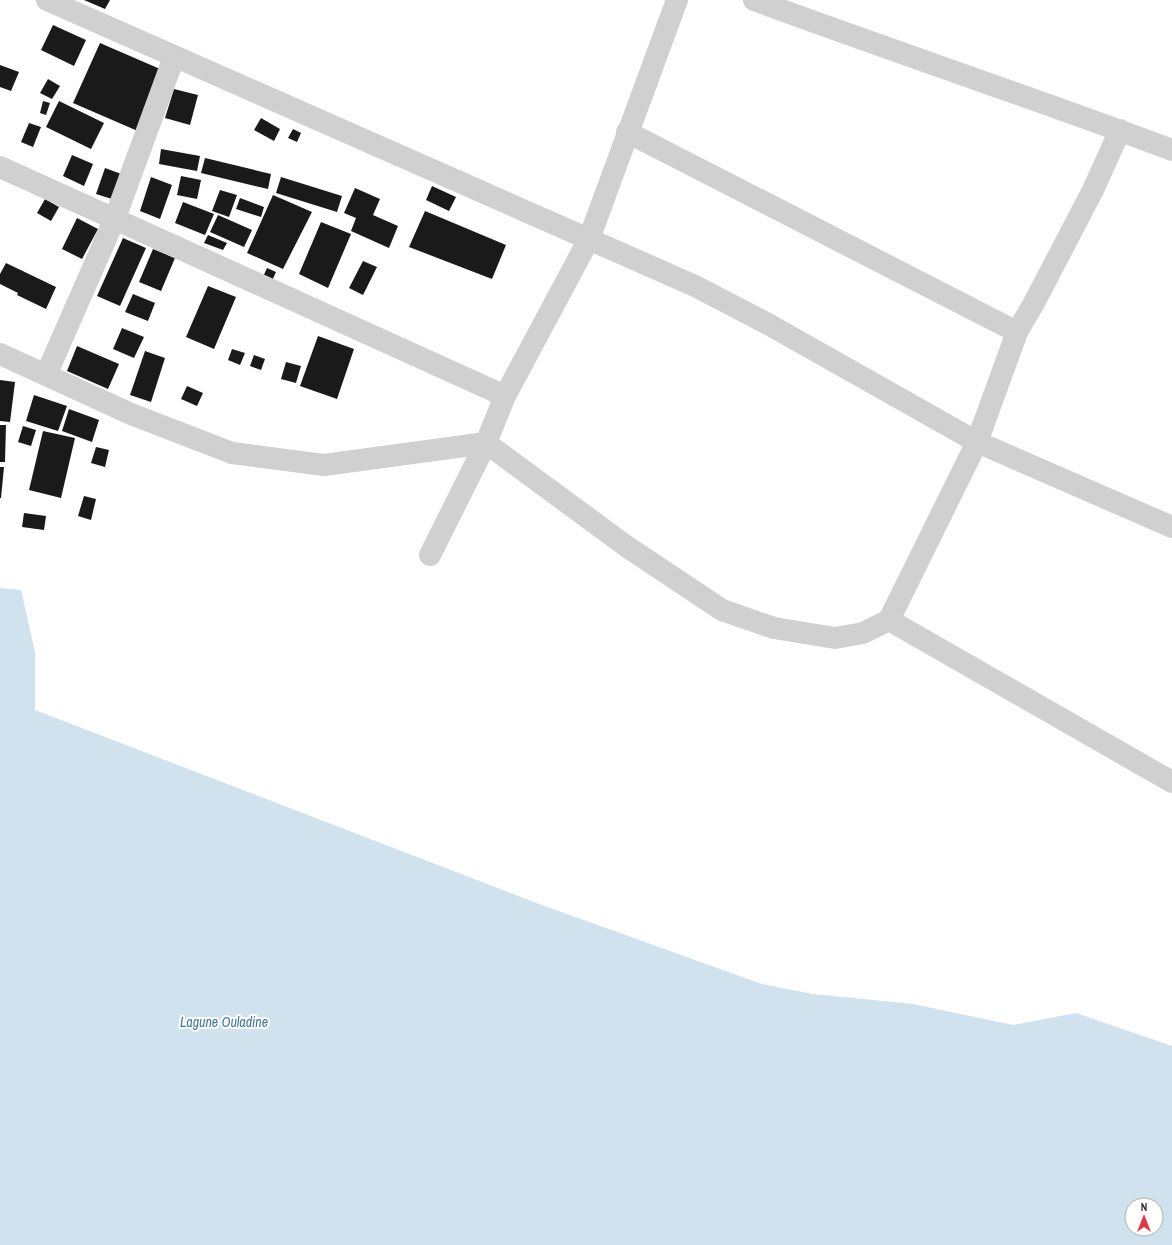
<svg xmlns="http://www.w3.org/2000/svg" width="1172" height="1245" viewBox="0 0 1172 1245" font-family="'Archivo Narrow',sans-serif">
	<rect width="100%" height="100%" fill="#fff"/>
	<path fill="#cfe2ee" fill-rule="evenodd" d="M0,588L21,590L35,652V710L539,904L762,984L813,994L913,1004L1013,1025L1076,1013L1172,1046V1245H0ZM1132,1205H1156V1229H1132Z"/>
	<path fill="#1a1a1a" d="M84,0H110L105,9Z
		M53,25L86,40L74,66L41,50Z
		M100,43L167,72L140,132L73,103Z
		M0,65L19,72L11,91L0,87Z
		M48,79L60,86L52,99L40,93Z
		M174,89L198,95L190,125L165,118Z
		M43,101L50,103L46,115L40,113Z
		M59,101L104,123L91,149L46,127Z
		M261,118L280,129L274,141L254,130Z
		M29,123L41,127L33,147L21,142Z
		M293,129L301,133L297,142L288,138Z
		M161,149L200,156L197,171L159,164Z
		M72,155L93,164L84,186L63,176Z
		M205,158L271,174L268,189L201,173Z
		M105,168L124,175L115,200L96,194Z
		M181,176L201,180L197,199L177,195Z
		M151,177L172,185L160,219L140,211Z
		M281,177L342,196L337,212L276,193Z
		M432,186L456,197L449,211L426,200Z
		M355,188L380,199L373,215L398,226L389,248L351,231L356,218L344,213Z
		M220,190L237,195L229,217L212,211Z
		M273,195L312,212L283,269L247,253Z
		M240,198L264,207L261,217L236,209Z
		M45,199L59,207L51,221L37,213Z
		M183,202L214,214L205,235L175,223Z
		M425,211L506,245L492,279L409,247Z
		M218,215L252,230L244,247L210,232Z
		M77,218L98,229L82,259L62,249Z
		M321,222L351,234L328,288L299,274Z
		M208,235L227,243L223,250L204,243Z
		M123,238L146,248L120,306L97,296Z
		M153,249L175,258L161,291L139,282Z
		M363,261L377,267L363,295L349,288Z
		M6,263L56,287L46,309L17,295L18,293L0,284V274Z
		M267,268L276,272L271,283L262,279Z
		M208,286L236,297L214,349L186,337Z
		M133,294L155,303L148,321L125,312Z
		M122,328L144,337L134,358L113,349Z
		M318,336L354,349L337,399L300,386Z
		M77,346L119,364L108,389L67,371Z
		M232,349L245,353L240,365L228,360Z
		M145,351L165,358L151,402L130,395Z
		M254,355L265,359L261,370L250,366Z
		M286,362L301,366L296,383L281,379Z
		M0,380L15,382L10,422L0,421Z
		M187,386L203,393L197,406L181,399Z
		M34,395L67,406L58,431L26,421Z
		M69,409L99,420L92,442L62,431Z
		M0,425H6L5,462H0Z
		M23,426L36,430L31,446L18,442Z
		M43,431L75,438L61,498L29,490Z
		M96,447L109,450L105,467L91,463Z
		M0,467H4L1,498H0Z
		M84,496L96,499L91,520L78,516Z
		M24,513L46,516L44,530L22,527Z"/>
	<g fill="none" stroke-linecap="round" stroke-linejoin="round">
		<path stroke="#d0d0d0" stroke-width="22" d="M47,0L695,286L768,324L977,442L1017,332L1034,303L1093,190L1120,130
			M754,0C893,51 1033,98 1172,150
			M627,132L1017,332
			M0,167L505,396
			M0,354L131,414L232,453L324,465L486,443L626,546L722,610L774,628L835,638L863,633L889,620L977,442L1172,527
			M46,375L115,218L174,57
			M430,555L486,443L505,396L589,239L677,0
			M889,620L1172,782"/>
	</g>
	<g text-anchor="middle" stroke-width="4" stroke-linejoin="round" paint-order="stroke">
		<g font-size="14" font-style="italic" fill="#3f7597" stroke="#fff">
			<text x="224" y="1027">Lagune Ouladine</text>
		</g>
	</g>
	<g transform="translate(1144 1217)"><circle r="19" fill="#ffffff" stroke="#adadad"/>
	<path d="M0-3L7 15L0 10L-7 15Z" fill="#e63946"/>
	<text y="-6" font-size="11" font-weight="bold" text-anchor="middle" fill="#333333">N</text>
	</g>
</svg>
